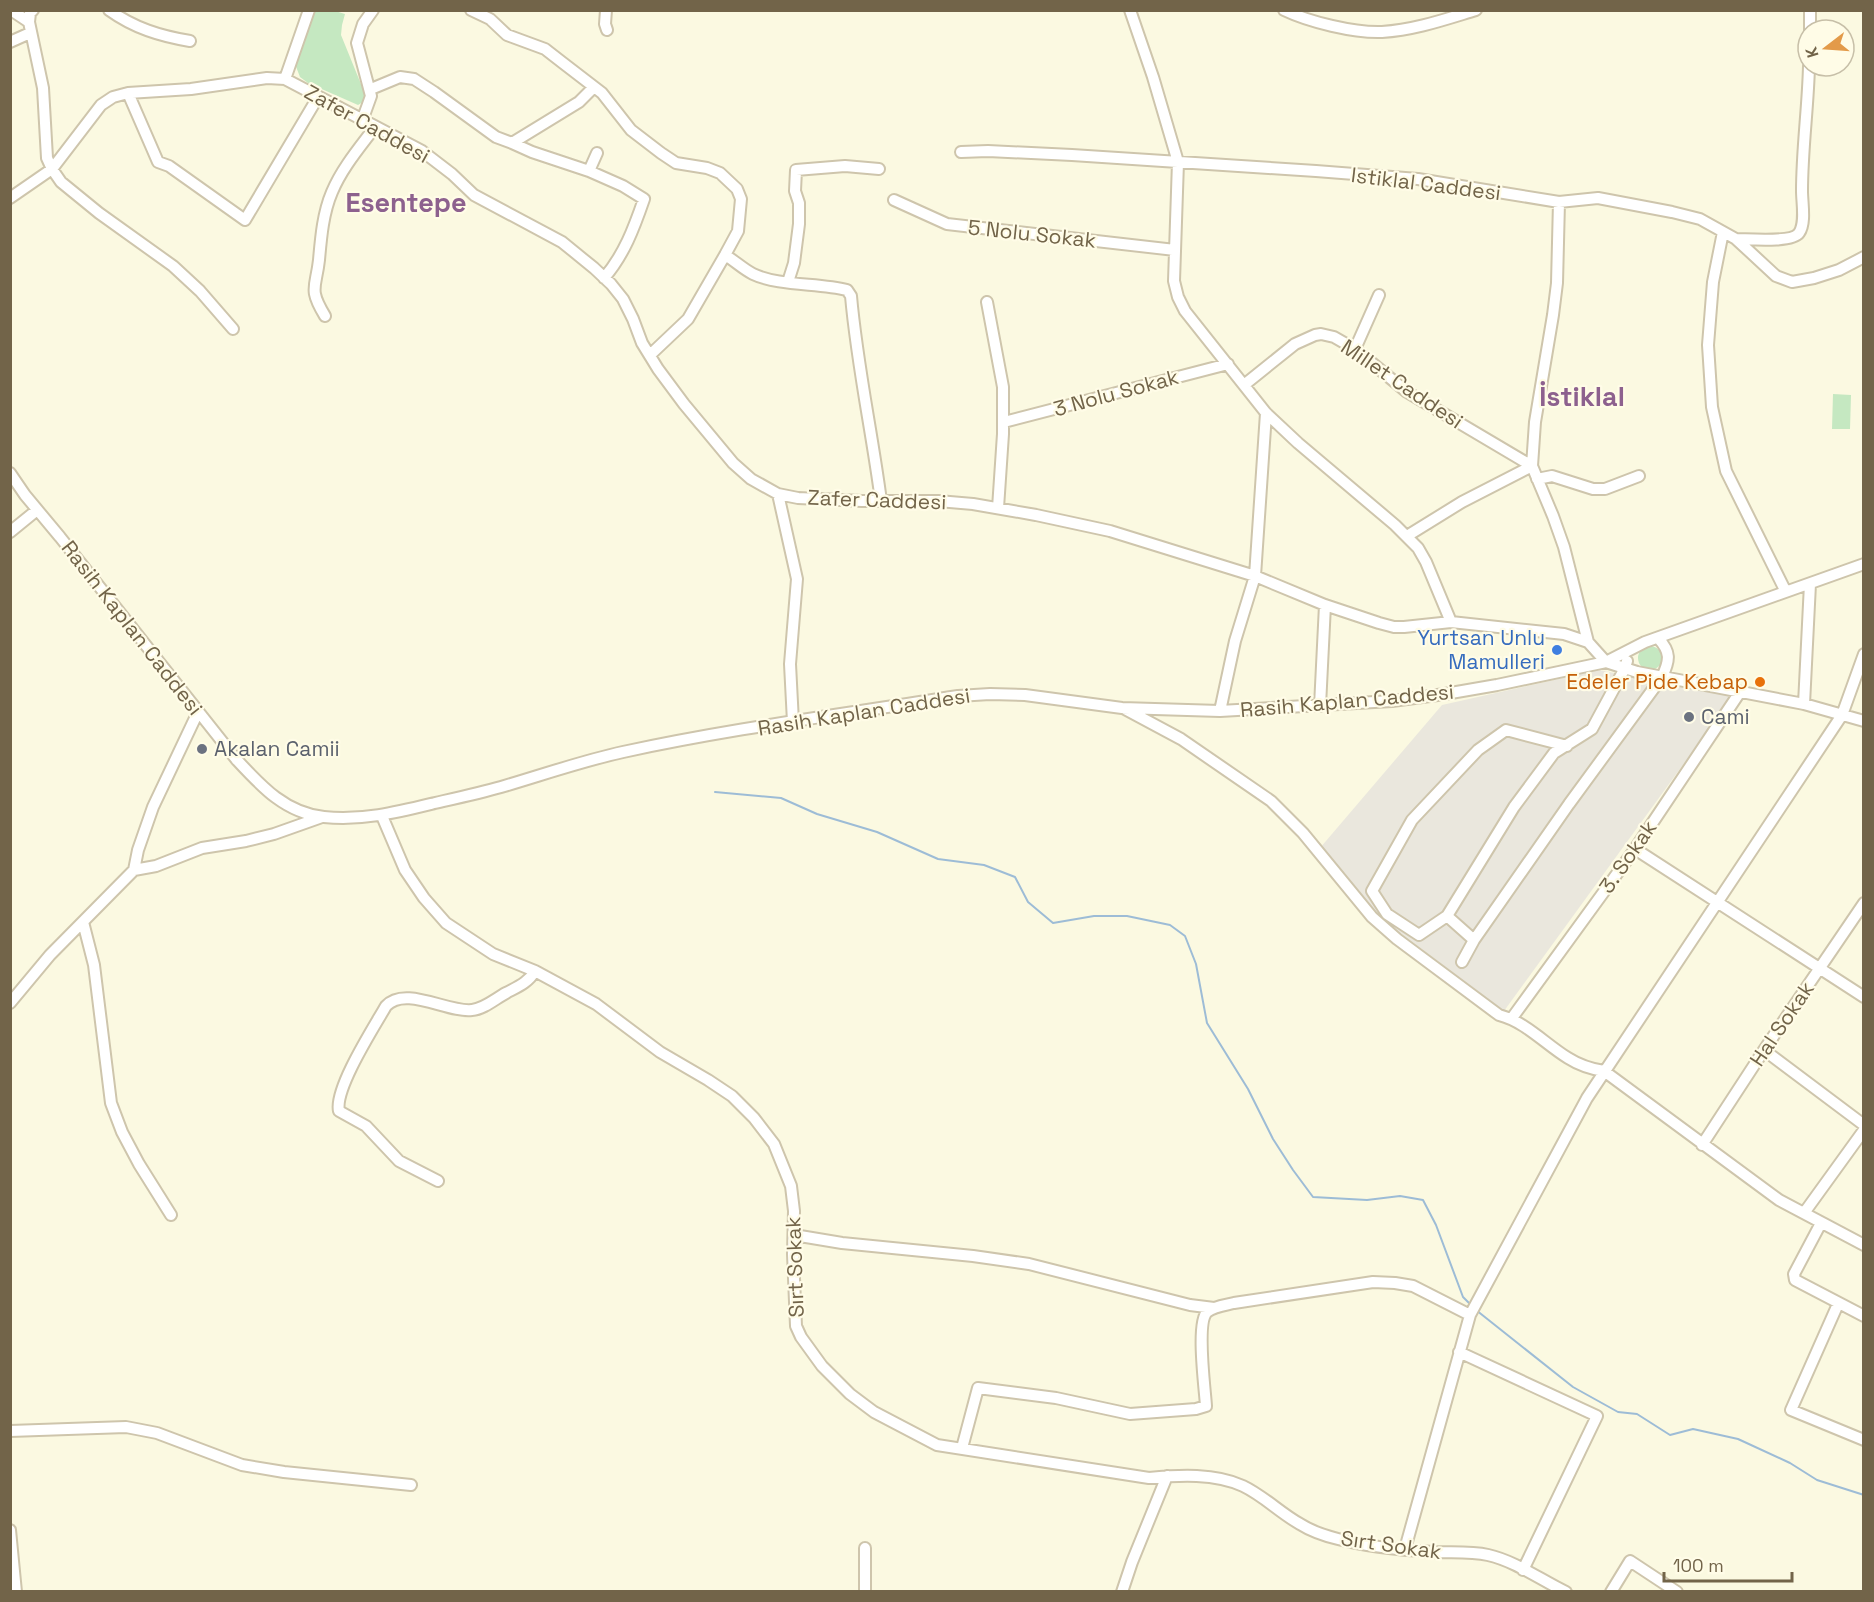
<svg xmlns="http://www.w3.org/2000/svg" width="1874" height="1602" viewBox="0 0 1874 1602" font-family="'Space Grotesk',sans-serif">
	<rect width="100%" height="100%" fill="#fbf9e1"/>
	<path fill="#eae7dd" d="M1599,670L1733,696L1504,1011L1374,913L1320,848L1442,705Z"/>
	<path fill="#c5e8c1" d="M315,11H335L345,14L342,25L341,35L365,94L363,102L358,105L308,83L300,77L295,64Z
		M1833,394L1851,395L1850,429H1832Z
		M1638 658a12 12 0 1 1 24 0a12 12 0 1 1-24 0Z"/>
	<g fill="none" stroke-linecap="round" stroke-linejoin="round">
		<path stroke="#9dbcd6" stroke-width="2" d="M715,792L781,798L817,814L877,832L938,859L984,865L1015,877L1028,902L1053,923L1094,916H1127L1170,925L1185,936L1196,964L1207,1023L1248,1089L1273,1139L1293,1170L1313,1197L1367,1200L1400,1196L1423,1200L1436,1225L1463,1297L1472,1306
			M1476,1310L1573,1387L1618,1412L1637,1414L1670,1435L1693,1429L1738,1439L1790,1463L1817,1480L1864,1495"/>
		<defs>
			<path id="minor" d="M11,10L29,22
				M33,10L30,13L29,22L43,88L47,158L52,169L61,182L99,213L173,266L200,291L233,329
				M109,10C134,28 160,36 190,41
				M471,10L490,19L507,35L545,49L563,63L602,93L631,130L661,153L676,163L707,168L720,173L737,189L741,199L738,231L725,255L688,319L650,355
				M606,10L605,24L607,30
				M1130,10L1153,77L1178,162L1174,281L1178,297L1185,311L1266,413L1298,443L1395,525L1418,548L1426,562L1451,622
				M1284,10C1309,22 1354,33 1382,32C1415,30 1446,19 1476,10
				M1810,30V10
				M10,42L30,33
				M285,79L309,10
				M371,89L400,77L414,79L434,92L496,137L512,143L532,152L589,171L597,153
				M128,93L158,162L169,166L245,220L318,97
				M362,121L371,96L357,43L363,24L373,10
				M512,143L579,102L594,87
				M961,152L988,151L1072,155L1316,171L1418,179L1559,202L1598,198L1672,212L1700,219L1736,239L1776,276L1792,282L1814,278L1839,270L1864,257
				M589,171L623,186L644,199C634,228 624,255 604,278
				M10,198L52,169L101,105L113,97L128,93L191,89L267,78L285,79L422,151L452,174L474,195L562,242L594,268L611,284L623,299L633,319L642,343L658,369L684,404L733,463L751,479L778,494L798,498L862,501H938L973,504L1036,515L1110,531L1255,576L1325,605L1379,623L1394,627H1404L1451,622L1564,634L1588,642L1606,662L1637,672L1804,704L1864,721
				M894,200L947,224L1175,250
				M1559,202L1557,283L1553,315L1535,422L1532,466L1553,516L1564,547L1588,642
				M1723,232L1713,282L1708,345L1712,407L1726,471L1785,590
				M1736,239C1748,239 1792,243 1799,233C1806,223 1802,203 1802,191C1802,149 1808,108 1809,66
				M725,255C735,261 743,269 753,274C778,286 819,283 847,290L851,296C857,365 872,432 881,501
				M788,282L794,263L799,224V203L795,191L796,170L845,166L879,169
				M987,302L1003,387V434L998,508
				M325,316C308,288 316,288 319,260C321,237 323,213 332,192C342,168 360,147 375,127
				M1355,349L1379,295
				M1244,385L1295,344L1315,335L1321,334L1334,337L1355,349L1407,392L1532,466
				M1004,422L1228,364
				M10,473L25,495L60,537L236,759C261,786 285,813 324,817C363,821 398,812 435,803C457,798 480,793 501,787C542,775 582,761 623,752C733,728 846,714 958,696L990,694L1025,695L1122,708L1220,711L1392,701L1445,694L1497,685L1606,662L1645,642L1864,564
				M1537,479L1552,476L1593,489H1605L1639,476
				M778,494L797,579L790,664L793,722
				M10,532L37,510
				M1407,536L1462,502L1532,466
				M1627,661L1625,668L1592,729L1554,753L1514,807L1447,916L1474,940L1569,804L1662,677C1670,660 1671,652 1658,638
				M1804,704L1810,584
				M1320,706L1325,605
				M1125,709L1181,739L1271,801L1303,833L1372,917L1397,939L1499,1015C1526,1022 1545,1044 1568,1058C1579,1065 1591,1069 1604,1071L1779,1200L1864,1245
				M1220,711L1235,641L1255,576L1266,413
				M382,816L405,870L424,898L446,923L493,954L535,971L596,1004L660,1052L708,1080L732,1096L754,1118L774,1144L791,1186L794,1211L793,1254L796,1326L801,1337L822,1366L850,1394L874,1412L937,1445L1149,1478C1179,1475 1215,1473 1243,1486C1264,1496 1280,1513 1300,1524C1311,1531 1326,1536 1338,1539C1368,1547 1402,1550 1433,1552C1451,1553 1470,1551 1488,1555C1515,1561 1541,1580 1566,1592
				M1635,849L1864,997
				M134,870L138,850L153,807L198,712
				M1447,916L1419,935L1387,914L1372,891L1412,820L1478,750L1506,730L1567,746
				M83,922L94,965L111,1103L122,1132L139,1164L171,1215
				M1462,962L1474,940
				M10,1003L50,955L134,870L156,866L202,848L246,841L274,834L322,817
				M1512,1018L1635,849L1740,692
				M1764,1050L1864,1125
				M1702,1145L1764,1050L1864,903
				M438,1181L399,1161L366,1126L339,1111C334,1089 374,1027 386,1006C405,985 448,1013 472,1010C484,1009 495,999 506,993C517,987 528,983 535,971
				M1804,1213L1864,1130
				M1821,1223L1794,1274L1795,1280L1864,1316
				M794,1235L842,1243L973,1256L1029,1264L1190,1305L1214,1308
				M1838,1304L1791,1410L1864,1440
				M1459,1352L1597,1416L1523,1570
				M10,1431L126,1427L157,1433L242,1465L284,1472L411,1485
				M962,1448L978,1388L1056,1398L1130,1414L1196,1409L1206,1406C1205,1389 1196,1323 1207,1312C1214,1306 1226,1305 1234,1303L1373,1282L1395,1283L1413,1286L1470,1315
				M10,1530L16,1592
				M865,1548V1592
				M1405,1549L1470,1315L1587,1098L1842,715L1864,654
				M1122,1592L1132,1562L1167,1476
				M1611,1592L1630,1561L1677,1592"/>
		</defs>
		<use href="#minor" stroke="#cec5ac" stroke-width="14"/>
		<use href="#minor" stroke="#fff" stroke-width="10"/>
	</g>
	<circle fill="#3f7fe0" stroke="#fffce7" stroke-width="2" cx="1557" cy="650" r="6"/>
	<circle fill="#e8710a" stroke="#fffce7" stroke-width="2" cx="1760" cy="682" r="6"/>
	<g fill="#6b7280" stroke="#fffce7" stroke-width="2">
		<circle cx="1689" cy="717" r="6"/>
		<circle cx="202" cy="749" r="6"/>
	</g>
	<g text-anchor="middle" stroke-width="4.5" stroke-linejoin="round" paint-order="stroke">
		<g font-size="21" fill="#726449" stroke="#fffce7">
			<text transform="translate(367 124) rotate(29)" y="7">Zafer Caddesi</text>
			<text transform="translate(1426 184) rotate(7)" y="7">Istiklal Caddesi</text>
			<text transform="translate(1032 234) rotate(6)" y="7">5 Nolu Sokak</text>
			<text transform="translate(1402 384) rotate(34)" y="7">Millet Caddesi</text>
			<text transform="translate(1116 393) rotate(-15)" y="7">3 Nolu Sokak</text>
			<text transform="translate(877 500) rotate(2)" y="7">Zafer Caddesi</text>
			<text transform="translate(132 628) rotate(52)" y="7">Rasih Kaplan Caddesi</text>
			<text transform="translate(1347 701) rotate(-5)" y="7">Rasih Kaplan Caddesi</text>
			<text transform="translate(864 712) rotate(-9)" y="7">Rasih Kaplan Caddesi</text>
			<text transform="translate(1628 857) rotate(-55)" y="7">3. Sokak</text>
			<text transform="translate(1782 1024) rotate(-56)" y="7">Hal Sokak</text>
			<text transform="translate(795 1267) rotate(-92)" y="7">Sırt Sokak</text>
			<text transform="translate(1391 1545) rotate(8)" y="7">Sırt Sokak</text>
		</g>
		<g font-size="21" fill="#366cbe" stroke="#fffce7" text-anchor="end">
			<text x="1545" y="645">Yurtsan Unlu<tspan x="1545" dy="24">Mamulleri</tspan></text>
		</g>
		<g font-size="21" fill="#c56008" stroke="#fffce7" text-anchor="end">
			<text x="1748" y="689">Edeler Pide Kebap</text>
		</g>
		<g font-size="21" fill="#5b616d" stroke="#fffce7" text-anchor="start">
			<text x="1701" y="724">Cami</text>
			<text x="214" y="756">Akalan Camii</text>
		</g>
		<g font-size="27" font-weight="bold" fill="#8d618e" stroke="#fffce7">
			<text x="406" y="212">Esentepe</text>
			<text x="1582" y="406">İstiklal</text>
		</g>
	</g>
	<rect width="1874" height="1602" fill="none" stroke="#726449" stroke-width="24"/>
	<g transform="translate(1826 48) rotate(253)"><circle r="28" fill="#fffce7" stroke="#c7bfa8" stroke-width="1.5"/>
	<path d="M0-4.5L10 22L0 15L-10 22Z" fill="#e39a49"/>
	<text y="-9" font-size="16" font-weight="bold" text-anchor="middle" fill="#726449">K</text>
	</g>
	<path d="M1664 1572v9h128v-9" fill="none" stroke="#726449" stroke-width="3"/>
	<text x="1673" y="1572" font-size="18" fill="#726449" stroke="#fffce7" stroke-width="4.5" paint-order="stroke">100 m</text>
</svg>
